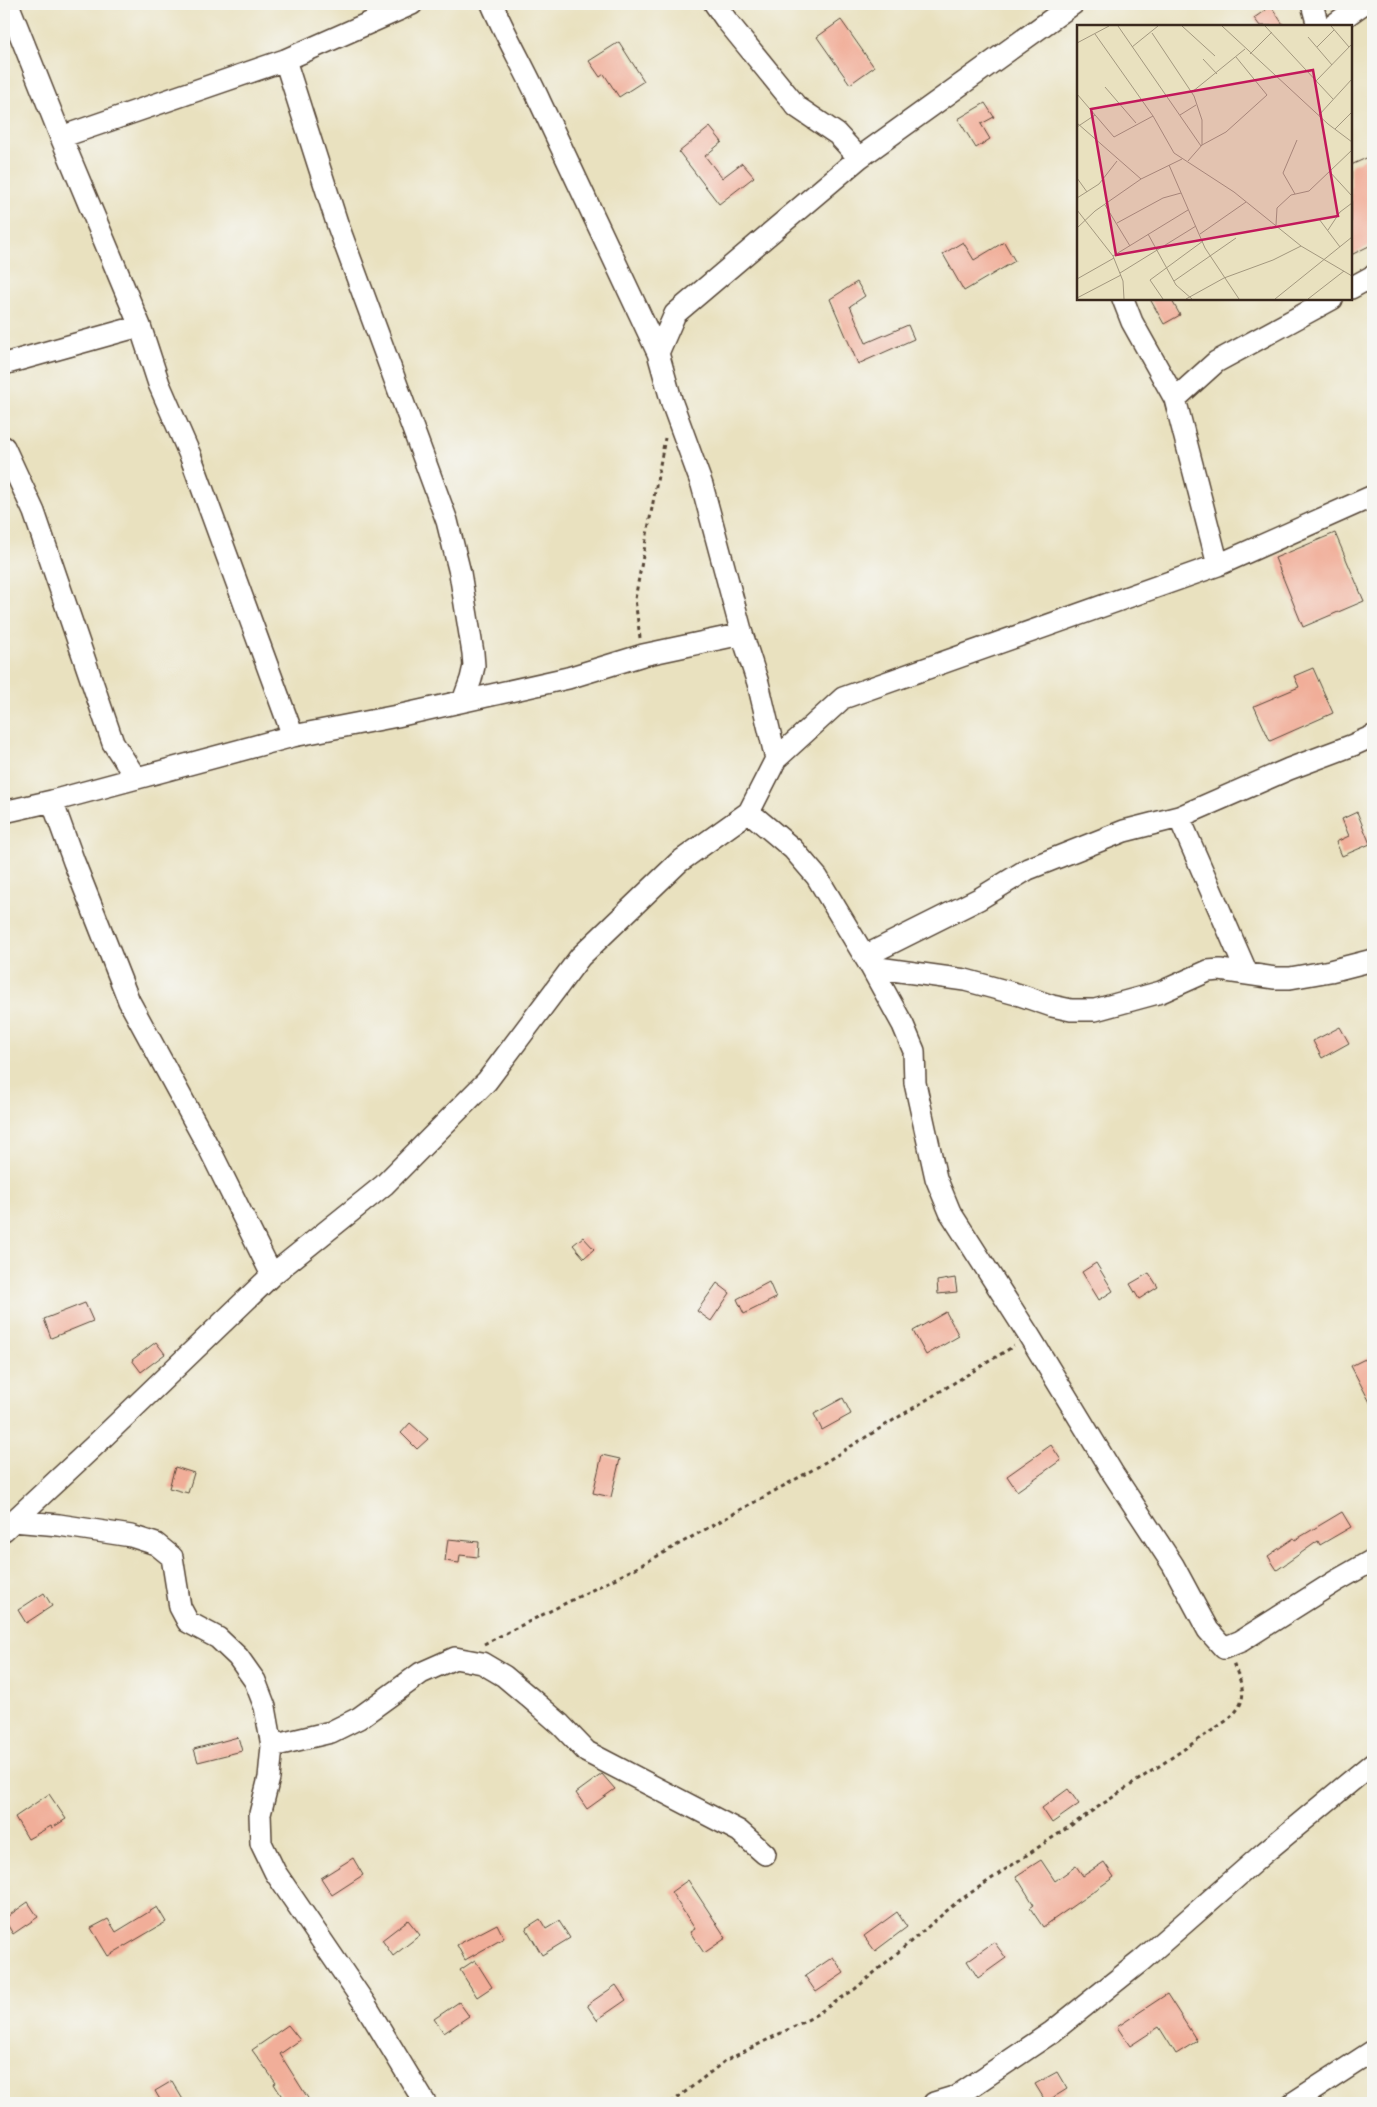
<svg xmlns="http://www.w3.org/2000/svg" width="1377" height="2107" viewBox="0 0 1377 2107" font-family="'Gentium Book Plus',serif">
	<rect width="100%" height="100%" fill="#f6f6f2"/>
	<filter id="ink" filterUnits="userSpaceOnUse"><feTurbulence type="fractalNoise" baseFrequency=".02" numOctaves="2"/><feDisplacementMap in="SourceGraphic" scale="10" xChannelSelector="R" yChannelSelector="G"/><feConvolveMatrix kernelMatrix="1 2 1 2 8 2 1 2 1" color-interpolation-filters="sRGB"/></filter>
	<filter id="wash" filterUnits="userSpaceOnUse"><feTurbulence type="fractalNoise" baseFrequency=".0096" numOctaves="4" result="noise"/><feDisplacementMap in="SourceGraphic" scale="20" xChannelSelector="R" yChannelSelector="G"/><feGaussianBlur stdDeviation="1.12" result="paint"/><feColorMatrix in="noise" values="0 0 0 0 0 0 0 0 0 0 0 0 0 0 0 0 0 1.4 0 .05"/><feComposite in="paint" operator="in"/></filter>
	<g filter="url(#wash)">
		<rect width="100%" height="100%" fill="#e9e1bf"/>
		<g id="blocks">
			<path fill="#f1ae99" d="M1271,6L1284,26H1260L1254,18Z
				M841,20L874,67L850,84L817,37Z
				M619,42L644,81L619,97L604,74L600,77L589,61Z
				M985,103L994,117L981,124L990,139L976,148L958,119Z
				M710,127L722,142L705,156L722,178L742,163L754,177L719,204L679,152Z
				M1373,155V244L1351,255V165Z
				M963,242L974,260L1004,242L1015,261L964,291L943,254Z
				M857,282L865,296L850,306L866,343L908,325L914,339L858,364L830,299Z
				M1150,299H1171L1180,315L1164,324Z
				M1335,533L1364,601L1303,627L1275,558Z
				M1313,668L1333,713L1270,741L1254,706L1299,687L1294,676Z
				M1357,812L1370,844L1342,856L1336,842L1349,836L1342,819Z
				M1340,1027L1349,1043L1322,1058L1313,1041Z
				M583,1237L594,1249L584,1258L573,1245Z
				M1096,1263L1113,1291L1099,1300L1082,1272Z
				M1149,1273L1158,1287L1139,1299L1130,1284Z
				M955,1278L957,1292L938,1294L937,1281Z
				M769,1282L776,1298L744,1314L737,1299Z
				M717,1283L730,1293L711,1321L697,1311Z
				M85,1303L93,1321L51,1338L44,1319Z
				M946,1312L959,1336L926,1355L913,1331Z
				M156,1342L165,1354L141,1372L132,1360Z
				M1369,1357L1373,1365V1408L1351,1366Z
				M843,1398L851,1414L822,1430L814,1414Z
				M410,1423L428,1439L417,1449L401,1433Z
				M1051,1445L1061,1460L1017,1491L1007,1476Z
				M602,1455L620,1459L611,1497L593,1493Z
				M175,1467L194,1473L188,1493L169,1488Z
				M1342,1512L1351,1527L1320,1545L1318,1541L1277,1570L1268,1556L1294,1538L1295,1540Z
				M448,1539L479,1542L478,1557L460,1555L459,1563L445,1561Z
				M44,1593L52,1606L26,1623L18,1610Z
				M238,1737L242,1751L198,1762L194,1749Z
				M602,1774L615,1789L587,1809L576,1793Z
				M1068,1789L1079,1804L1052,1823L1042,1808Z
				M49,1794L66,1819L52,1828L51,1826L28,1839L15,1817Z
				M353,1858L363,1875L332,1895L321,1878Z
				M1041,1860L1055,1881L1076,1866L1083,1876L1104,1862L1114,1877L1043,1927L1030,1908L1034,1905L1016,1876Z
				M688,1880L726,1938L704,1953L690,1932L695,1929L671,1892Z
				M28,1902L38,1917L13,1934L4,1919Z
				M157,1907L166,1922L108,1956L91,1928L108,1919L116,1932Z
				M897,1912L907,1927L875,1951L864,1936Z
				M540,1919L546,1929L559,1921L570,1938L542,1955L526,1928Z
				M408,1920L420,1935L393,1956L382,1940Z
				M497,1924L504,1938L465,1960L457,1945Z
				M994,1942L1006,1958L978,1978L967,1961Z
				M833,1957L844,1973L816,1992L805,1976Z
				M475,1960L492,1987L477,1997L460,1970Z
				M616,1985L626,2000L597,2020L587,2005Z
				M1167,1994L1197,2041L1176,2054L1159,2027L1130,2046L1117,2027Z
				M459,2002L469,2016L444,2033L434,2019Z
				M288,2025L300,2040L280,2054L311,2103H286L274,2084L276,2083L252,2050Z
				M1057,2072L1067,2089L1046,2102L1035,2084Z
				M172,2081L185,2103H162L155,2091Z"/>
		</g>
	</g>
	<g filter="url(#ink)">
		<use href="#blocks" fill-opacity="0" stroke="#554536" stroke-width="1"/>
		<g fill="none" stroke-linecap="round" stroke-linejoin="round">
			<defs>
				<path id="minor" d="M8,4L61,137L140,326L159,384L190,455L293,736
					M492,4C506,37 525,69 540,102L658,353L672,403L702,485L742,634L758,683L776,759
					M715,4L727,21L797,107L837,134L859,158
					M1312,4L1318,26
					M1332,26L1363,4
					M285,60L337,223L447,521L460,573L473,653L474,666L471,679L463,701
					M61,137L285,60L412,4
					M1351,288L1373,276
					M1123,299L1132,322L1175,399L1218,565
					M658,353L675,314L859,158L1073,4
					M4,364L140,326
					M1175,399L1216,362L1332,299
					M4,447L34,512L113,743L136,778
					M52,801L74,862L129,1001L210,1150L272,1275
					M4,812L52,801L293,736L397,716L568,678L643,655L742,634
					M749,812L793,849L817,877L871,967L903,1025L914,1051L915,1083L936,1178L950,1212L1030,1337L1112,1472L1173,1565L1208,1630L1224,1648L1241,1641L1336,1581L1373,1560
					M1179,817L1247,973
					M865,956L979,899L1028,869L1124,831L1179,817L1289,769L1353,745L1373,736
					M871,967L965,980L1020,995L1052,1006L1071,1010H1095L1161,992L1208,971L1220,970L1275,978H1290L1330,971L1373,960
					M13,1521L59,1525L131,1536L156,1544L172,1557L180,1607L188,1622L218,1638L238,1657L255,1681L265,1707L272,1746L269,1778L260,1814L261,1843L275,1872L365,2004L425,2103
					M4,1530L93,1447L272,1275L384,1185L487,1081L580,957L679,862L749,812L776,759L843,698L1218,565L1373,496
					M272,1746L331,1732L359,1718L421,1673L455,1658L482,1663L504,1676L529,1697L560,1724L587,1752L739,1831L765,1854
					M934,2103L957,2096L1052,2032L1141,1961L1264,1853L1373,1763
					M1293,2103L1373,2051"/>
			</defs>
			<use href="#minor" stroke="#554536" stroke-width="24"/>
			<path stroke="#554536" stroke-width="3" stroke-dasharray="4 4" stroke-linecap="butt" d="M640,638L635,599L665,438
				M484,1644L636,1568L814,1469L1014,1346
				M671,2103L725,2061L811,2018L855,1989L957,1902L1226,1721C1250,1701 1244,1689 1233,1663"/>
			<use href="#minor" stroke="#fff" stroke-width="21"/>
		</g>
	</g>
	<g transform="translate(1077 25)">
		<rect width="275" height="275" fill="#e9e1bf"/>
		<path fill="none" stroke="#a3987f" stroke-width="1" d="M41,1L124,121M105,1L138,31M145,1L251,99L275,117M188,1L256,74M254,1L272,22M75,8L117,71L125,95V120M18,9L76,91L97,128L157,167L224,221L275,251M231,12L255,40M0,18L32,1M55,22L81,1M240,22L257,5M173,29L195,7M126,34L140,49M239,56L275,19M28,62L59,98M115,67L168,24M0,69L37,112L76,91M103,90L119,80M242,90L275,54M0,98L64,154M0,102L18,90M258,104L274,88M111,136L125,120L149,107L190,70L159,32M92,140L128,223L162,274M252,146L275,171M0,153L10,167M218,169L206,148L220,115M0,173L22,159L40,136M28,180L53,221M0,185L36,231L46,256L47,274M242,194L263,222M40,198L86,173L104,168M199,200L200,183L214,170L232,166L275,125M0,203L18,186L64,154L105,134M251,205L263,187L275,178M71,209L99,260L115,274M123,209L169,177M36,231L111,185M43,248L119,201M0,254L37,233M97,256L159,213M0,273L44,250M86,274L73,255L126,216M109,274L147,253L196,235L224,221M198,274L275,212M231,274L267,246"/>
		<path fill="#c2185b" fill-opacity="0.15" stroke="#c2185b" stroke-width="2.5" d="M236,45L261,191L39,230L14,84Z"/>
		<rect width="275" height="275" fill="none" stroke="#3b2a1e" stroke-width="2.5"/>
	</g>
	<rect width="1377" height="2107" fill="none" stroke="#f6f6f2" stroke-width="20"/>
</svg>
